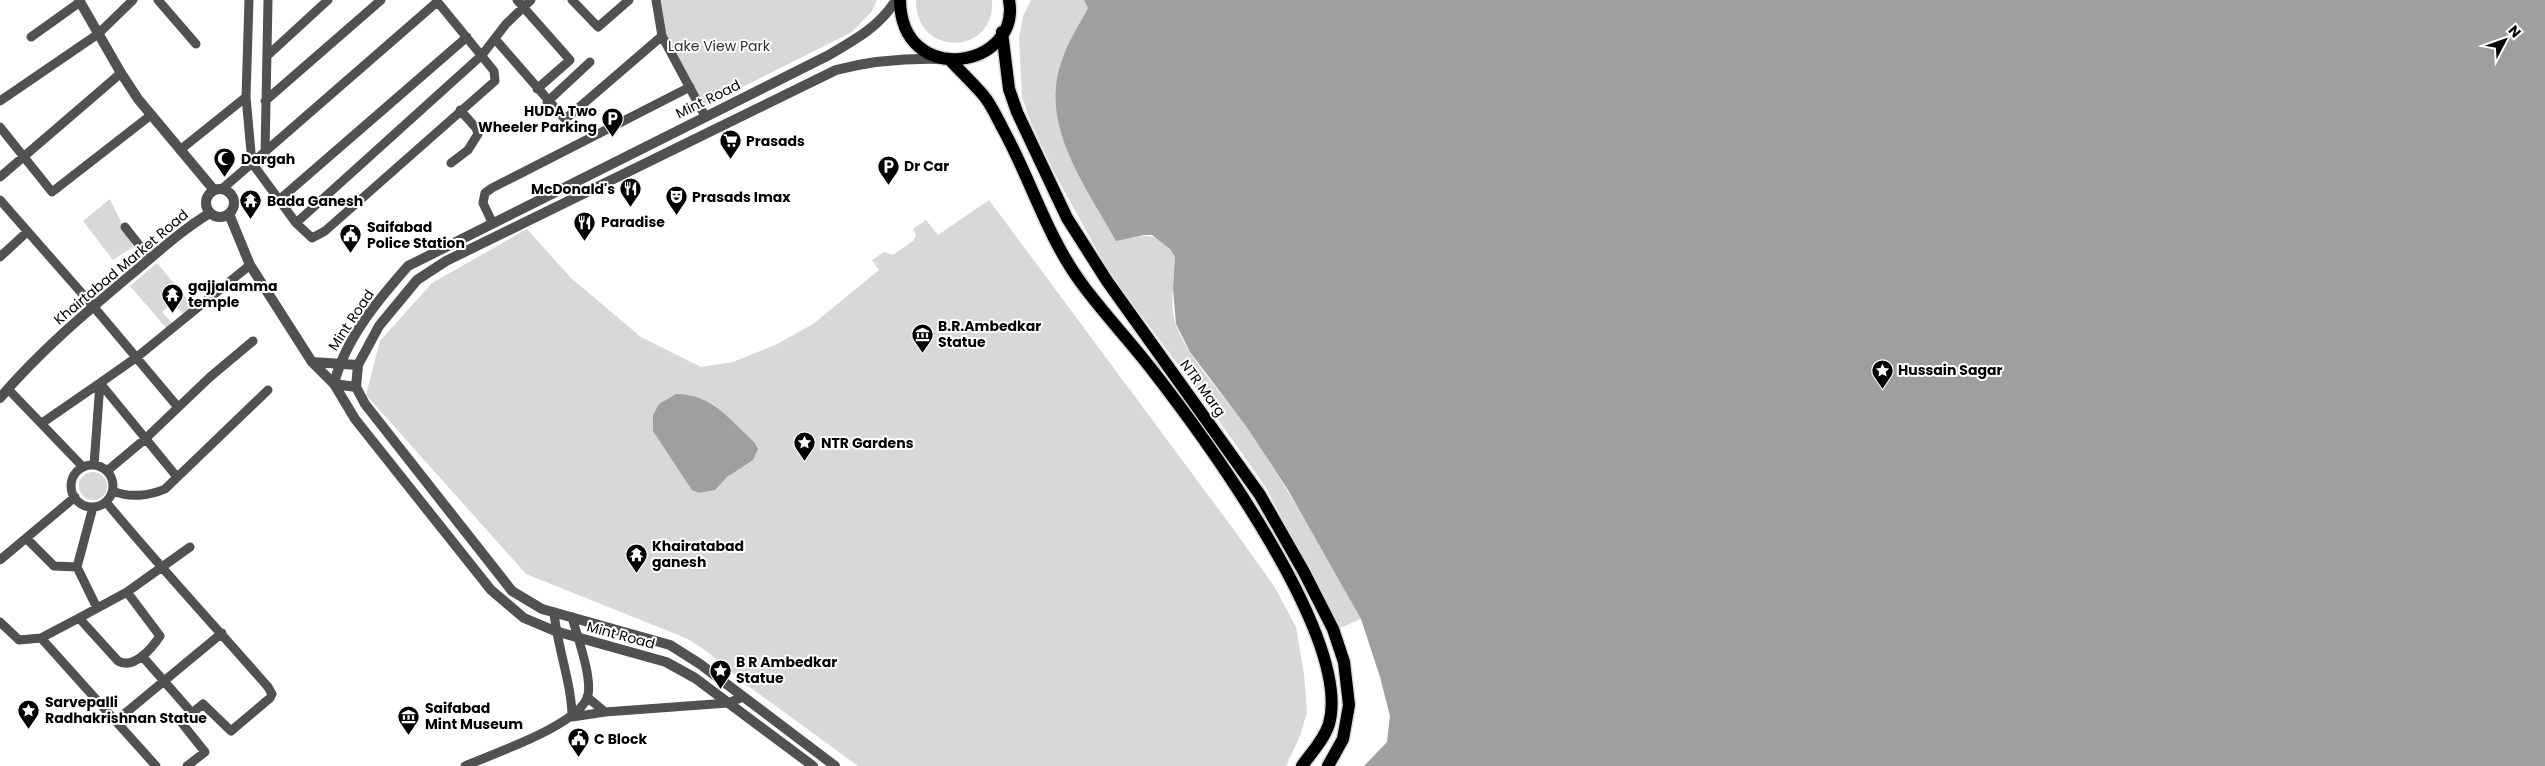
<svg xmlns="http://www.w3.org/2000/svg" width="2545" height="766" viewBox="0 0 2545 766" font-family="Poppins,sans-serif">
	<rect width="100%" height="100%" fill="#fff"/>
	<path fill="#d8d8d8" d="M655,0H877L872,11L852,32L697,110L662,36Z
		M992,0C996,56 915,58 916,0Z
		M1031,0H1084L1088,8L1062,60L1133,238C1153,232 1165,240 1175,257C1176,279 1168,304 1176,325C1191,364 1225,395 1248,429C1289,490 1325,554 1361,619L1340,628L1265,486L1200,394L1110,274L1055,174L1031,123L1022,97L1019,37L1023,16Z
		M110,199L133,247L113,260L83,221Z
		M989,200L1234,530L1274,586L1296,627L1304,674L1307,712L1300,736L1286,766H858L744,683L709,653L688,639L526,574L366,395L380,341L432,283L527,229L571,278L641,337L701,367L733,362L775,345L813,324L879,270L872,260L884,252L893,255L913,241L916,235L913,229L926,220L938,235Z
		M157,263L194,307L184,315L173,303L162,312L173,324L167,329L130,286Z
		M79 486a14 14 0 1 1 28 0a14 14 0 1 1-28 0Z"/>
	<path fill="#9f9f9f" d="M1084,0H2545V766H1364L1387,742L1390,716L1380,677L1361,619L1288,490L1246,426L1190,352L1176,324L1173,289L1175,257L1170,249L1152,235H1144L1116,241C1086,186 1038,125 1062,60C1068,42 1079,25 1088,8Z
		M676,394C712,394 730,420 754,442L758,449L753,460L727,477L715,490L699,493L692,490L653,431V415L659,404Z"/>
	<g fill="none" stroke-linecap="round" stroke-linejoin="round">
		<defs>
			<path id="primary" d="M900,0C901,89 1022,68 1009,0
				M1002,32L1009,89L1017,112L1067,218L1107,281L1260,495L1304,572L1333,629L1344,662L1349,705L1343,739L1328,766
				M950,60C961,72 974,84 984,96C992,106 997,118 1003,129C1031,180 1047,237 1082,284C1104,314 1130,341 1153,371C1205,438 1353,639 1329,724C1324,740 1311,753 1302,766"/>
		</defs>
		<use href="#primary" stroke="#dbdbdb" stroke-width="15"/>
		<path stroke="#515151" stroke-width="9" d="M158,0L196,44
			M249,0L246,97L252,163L296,223L312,238L325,231L495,81L494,71L436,0
			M517,0L570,60L537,89
			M572,0L598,27L629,0
			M656,0L662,36L705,116
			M31,37L80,2
			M495,39L564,118L569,116L662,36
			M267,56L328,0
			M0,101L98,34L133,0
			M265,101L381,0
			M547,102L590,62
			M0,127L52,192L151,115
			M180,150L246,97
			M265,154L268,0
			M451,163L468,150L478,134L476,128L460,110
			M0,177L121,73
			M222,189L437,2
			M0,200L93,306L177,406
			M279,200L467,37
			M492,222L483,203L485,193L492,188L690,87
			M296,223L482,55L506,24L531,0
			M125,227L150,259
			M0,257L27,232
			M8,389L83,467
			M42,423L100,383L177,477
			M94,465L100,383L137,357L250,265
			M71 486a21 21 0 1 1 42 0a21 21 0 1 1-42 0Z
			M107,471L144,440L210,377L253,341
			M113,491C129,498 149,496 165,489L268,390
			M106,502C158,565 214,625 268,687L272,694L270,698L231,731L203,704L181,722L205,752L187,766
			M93,507L77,567L97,608
			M26,538L54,566L77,567
			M0,560L75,497
			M554,612C557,647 572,684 572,717
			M79,618L118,661C134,670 152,648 160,636L127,592
			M0,622L19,640L41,638L79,618L127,592L190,547
			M41,638L156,766
			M142,656L192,713
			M605,712L728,703L743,697
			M572,717L605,712L587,697
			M117,720L222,633
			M465,766C492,754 582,724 588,695C592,676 577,636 572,617"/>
		<path stroke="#515151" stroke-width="10" d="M79,0L121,73L138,99L214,190
			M206 203a14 14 0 1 1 28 0a14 14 0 1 1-28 0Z
			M229,214L250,265L312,362L334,384L356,387
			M312,362L358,365
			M0,398C38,353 83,315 128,277C155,255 180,231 210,213
			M813,766L695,678L666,662L555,631L524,618L491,590L355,419L334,384C345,339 378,300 408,266L829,55C856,39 879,27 896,0
			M835,766L700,664L670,645L542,609L512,591L365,404L356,387L358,365L379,326L417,280L446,261L836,70C871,61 904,58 941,59"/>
		<use href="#primary" stroke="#000" stroke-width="12"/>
	</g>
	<defs>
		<symbol id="parking-pin" viewBox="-11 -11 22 30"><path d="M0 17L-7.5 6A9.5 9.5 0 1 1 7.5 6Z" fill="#000" stroke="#fff"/><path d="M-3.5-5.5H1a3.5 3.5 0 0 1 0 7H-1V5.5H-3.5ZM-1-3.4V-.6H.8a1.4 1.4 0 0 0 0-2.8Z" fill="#fff"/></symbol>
		<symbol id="supermarket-pin" viewBox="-11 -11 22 30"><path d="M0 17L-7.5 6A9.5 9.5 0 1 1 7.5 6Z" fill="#000" stroke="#fff"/><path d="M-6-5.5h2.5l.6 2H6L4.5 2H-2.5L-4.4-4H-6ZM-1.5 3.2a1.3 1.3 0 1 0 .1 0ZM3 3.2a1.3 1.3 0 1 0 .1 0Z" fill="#fff"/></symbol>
		<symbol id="mosque-pin" viewBox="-11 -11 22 30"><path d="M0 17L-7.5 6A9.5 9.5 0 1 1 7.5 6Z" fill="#000" stroke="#fff"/><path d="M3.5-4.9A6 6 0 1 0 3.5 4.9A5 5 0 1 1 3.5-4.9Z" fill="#fff"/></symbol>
		<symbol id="restaurant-pin" viewBox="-11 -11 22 30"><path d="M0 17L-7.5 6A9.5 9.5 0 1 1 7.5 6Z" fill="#000" stroke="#fff"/><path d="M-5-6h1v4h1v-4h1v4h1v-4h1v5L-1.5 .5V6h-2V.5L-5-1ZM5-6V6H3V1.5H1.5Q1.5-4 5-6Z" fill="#fff"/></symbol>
		<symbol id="theatre-pin" viewBox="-11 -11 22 30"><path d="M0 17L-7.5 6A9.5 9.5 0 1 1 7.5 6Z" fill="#000" stroke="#fff"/><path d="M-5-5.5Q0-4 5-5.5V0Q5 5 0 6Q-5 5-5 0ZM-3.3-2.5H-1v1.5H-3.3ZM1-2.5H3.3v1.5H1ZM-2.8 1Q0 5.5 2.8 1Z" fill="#fff"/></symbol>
		<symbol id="temple-pin" viewBox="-11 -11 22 30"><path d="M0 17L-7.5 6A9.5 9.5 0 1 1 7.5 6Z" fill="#000" stroke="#fff"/><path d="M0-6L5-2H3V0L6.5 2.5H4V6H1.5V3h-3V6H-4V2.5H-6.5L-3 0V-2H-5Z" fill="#fff"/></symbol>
		<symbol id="civic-pin" viewBox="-11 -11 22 30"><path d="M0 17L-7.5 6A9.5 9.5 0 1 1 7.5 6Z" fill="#000" stroke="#fff"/><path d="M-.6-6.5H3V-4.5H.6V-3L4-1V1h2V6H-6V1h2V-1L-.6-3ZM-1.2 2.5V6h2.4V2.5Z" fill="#fff"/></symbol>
		<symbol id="museum-pin" viewBox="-11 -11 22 30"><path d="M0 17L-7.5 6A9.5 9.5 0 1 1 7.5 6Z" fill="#000" stroke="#fff"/><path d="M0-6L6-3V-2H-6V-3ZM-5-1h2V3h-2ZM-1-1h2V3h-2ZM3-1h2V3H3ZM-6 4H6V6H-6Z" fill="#fff"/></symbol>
		<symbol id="sight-pin" viewBox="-11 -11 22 30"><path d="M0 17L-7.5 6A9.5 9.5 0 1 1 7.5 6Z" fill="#000" stroke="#fff"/><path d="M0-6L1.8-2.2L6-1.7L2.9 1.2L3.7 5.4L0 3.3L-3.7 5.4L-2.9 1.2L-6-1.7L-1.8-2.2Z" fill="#fff"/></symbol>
	</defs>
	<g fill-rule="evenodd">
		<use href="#parking-pin" x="600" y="106" width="25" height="34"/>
		<use href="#supermarket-pin" x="718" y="128" width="25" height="34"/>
		<use href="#mosque-pin" x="212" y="146" width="25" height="34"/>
		<use href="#parking-pin" x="876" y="154" width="25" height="34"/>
		<use href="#restaurant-pin" x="618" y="176" width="25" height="34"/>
		<use href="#theatre-pin" x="664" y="184" width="25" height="34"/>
		<use href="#temple-pin" x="238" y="188" width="25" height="34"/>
		<use href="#restaurant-pin" x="572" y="210" width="25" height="34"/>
		<use href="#civic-pin" x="338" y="222" width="25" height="34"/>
		<use href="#temple-pin" x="160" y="282" width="25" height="34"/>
		<use href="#museum-pin" x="910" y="322" width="25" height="34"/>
		<use href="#sight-pin" x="1870" y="358" width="25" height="34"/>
		<use href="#sight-pin" x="792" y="430" width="25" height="34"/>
		<use href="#temple-pin" x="624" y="542" width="25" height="34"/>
		<use href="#sight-pin" x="708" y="658" width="25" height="34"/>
		<use href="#sight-pin" x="16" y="698" width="25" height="34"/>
		<use href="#museum-pin" x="396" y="704" width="25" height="34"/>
		<use href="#civic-pin" x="566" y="726" width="25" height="34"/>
	</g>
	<g text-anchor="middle" stroke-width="4" stroke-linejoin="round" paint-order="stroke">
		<g font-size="14" fill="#2f2f2f" stroke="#fff">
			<text x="719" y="51">Lake View Park</text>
		</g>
		<g font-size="14" fill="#000" stroke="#fff">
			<text transform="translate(708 99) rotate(-26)" y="5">Mint Road</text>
			<text transform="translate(121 267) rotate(-40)" y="5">Khairtabad Market Road</text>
			<text transform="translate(351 320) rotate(-56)" y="5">Mint Road</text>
			<text transform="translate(1203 388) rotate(54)" y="5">NTR Marg</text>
			<text transform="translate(621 635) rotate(15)" y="5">Mint Road</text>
		</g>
		<g font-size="14" font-weight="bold" fill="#000" stroke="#fff" text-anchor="start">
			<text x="597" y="116" text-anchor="end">HUDA Two<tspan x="597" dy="16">Wheeler Parking</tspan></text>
			<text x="746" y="146">Prasads</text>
			<text x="241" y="164">Dargah</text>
			<text x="904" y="171">Dr Car</text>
			<text x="615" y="194" text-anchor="end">McDonald's</text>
			<text x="692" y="202">Prasads Imax</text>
			<text x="267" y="206">Bada Ganesh</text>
			<text x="601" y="227">Paradise</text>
			<text x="367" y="232">Saifabad<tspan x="367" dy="16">Police Station</tspan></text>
			<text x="188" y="291">gajjalamma<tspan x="188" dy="16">temple</tspan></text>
			<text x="938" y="331">B.R.Ambedkar<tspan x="938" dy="16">Statue</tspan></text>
			<text x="1898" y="375">Hussain Sagar</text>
			<text x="821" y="448">NTR Gardens</text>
			<text x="652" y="551">Khairatabad<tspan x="652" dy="16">ganesh</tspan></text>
			<text x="736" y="667">B R Ambedkar<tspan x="736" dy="16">Statue</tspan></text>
			<text x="45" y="707">Sarvepalli<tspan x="45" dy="16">Radhakrishnan Statue</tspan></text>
			<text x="425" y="713">Saifabad<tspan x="425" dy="16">Mint Museum</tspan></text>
			<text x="594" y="744">C Block</text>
		</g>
	</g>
	<g transform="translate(2505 40) rotate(49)" stroke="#ffffff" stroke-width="4" paint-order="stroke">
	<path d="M0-4L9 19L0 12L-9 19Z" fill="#000000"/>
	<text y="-8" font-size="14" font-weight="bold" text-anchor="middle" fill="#000000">N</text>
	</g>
</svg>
